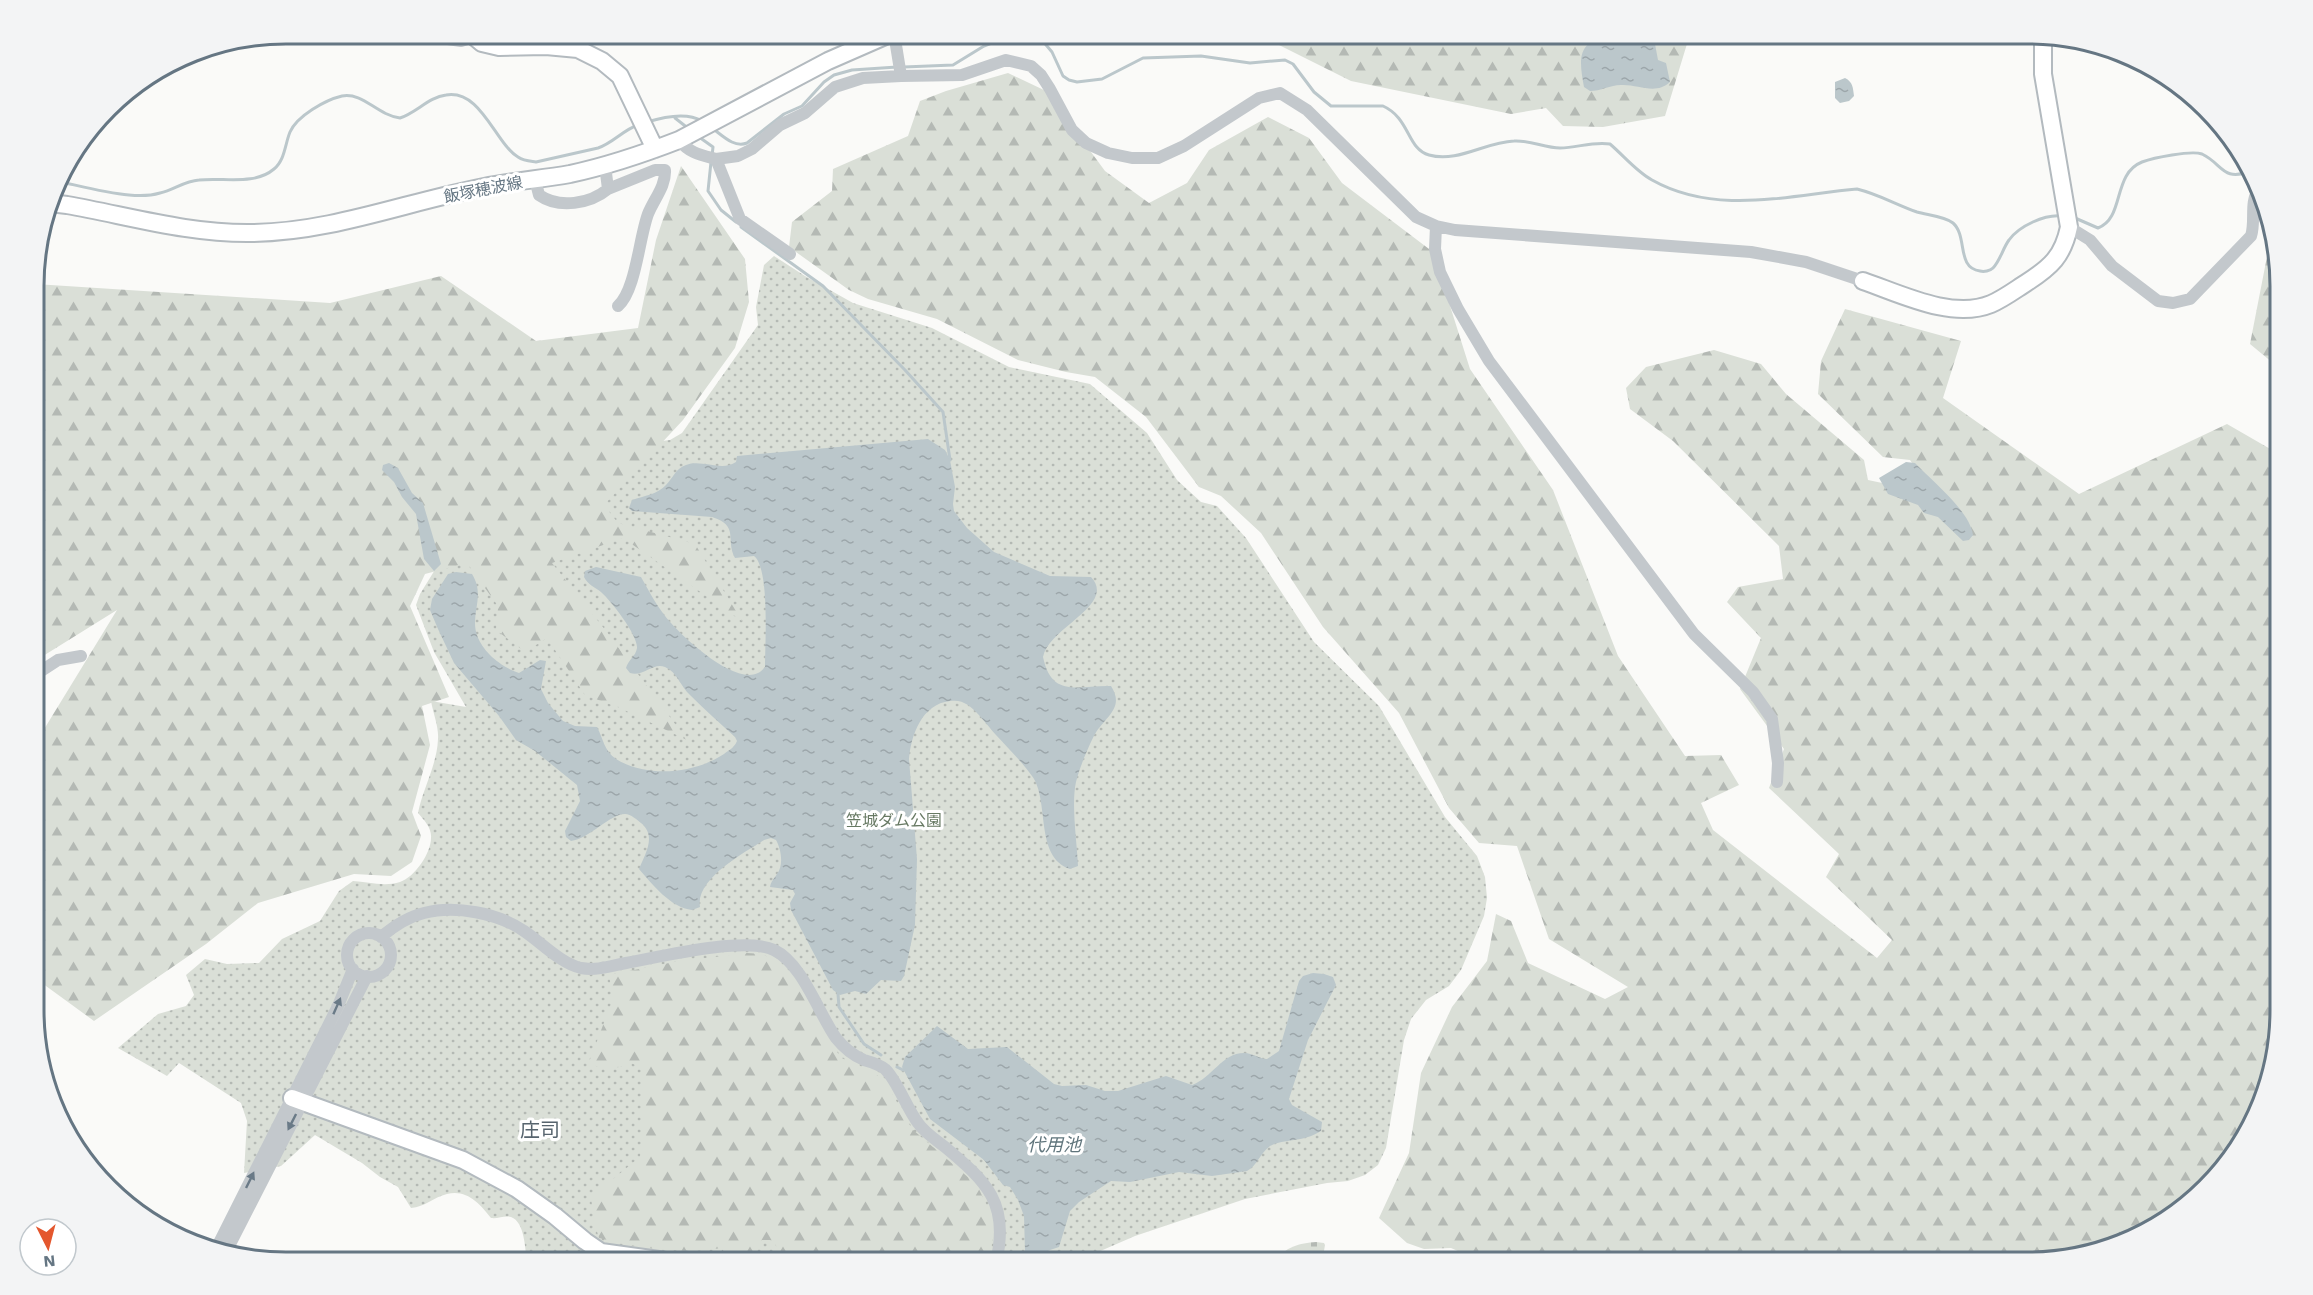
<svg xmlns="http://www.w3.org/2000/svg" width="2313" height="1295" viewBox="0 0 2313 1295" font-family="'Work Sans','Noto Sans JP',sans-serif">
	<defs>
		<pattern id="grass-dots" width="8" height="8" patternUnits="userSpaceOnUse" patternTransform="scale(1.5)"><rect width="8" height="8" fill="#dadfd7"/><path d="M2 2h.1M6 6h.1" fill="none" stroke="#b4b9b4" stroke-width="1.8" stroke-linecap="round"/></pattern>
		<pattern id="forest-firs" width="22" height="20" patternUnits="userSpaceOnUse" patternTransform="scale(1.5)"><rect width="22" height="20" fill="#dadfd7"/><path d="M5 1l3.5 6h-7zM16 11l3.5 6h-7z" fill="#b4b9b4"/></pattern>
		<pattern id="cemetery-stones" width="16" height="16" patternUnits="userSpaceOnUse" patternTransform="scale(1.5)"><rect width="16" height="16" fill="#dadfd7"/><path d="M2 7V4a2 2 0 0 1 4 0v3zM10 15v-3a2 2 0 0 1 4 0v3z" fill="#b4b9b4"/></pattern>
		<pattern id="water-ripples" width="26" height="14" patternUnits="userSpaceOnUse" patternTransform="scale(1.5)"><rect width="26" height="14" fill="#bbc7cb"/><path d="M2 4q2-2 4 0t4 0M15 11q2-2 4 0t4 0" fill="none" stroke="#9ca6aa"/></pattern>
	</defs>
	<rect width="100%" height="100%" fill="#fafaf8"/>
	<path fill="url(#grass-dots)" d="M774,256L805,276L853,303L932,328L1009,367L1090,384L1147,433L1177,480L1201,502L1217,506L1246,538L1314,642L1379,706L1445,817L1477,856L1485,877L1487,898L1484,916L1461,970L1449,986L1426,1000L1411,1019L1404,1040L1386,1148L1378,1165L1365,1175L1348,1181L1327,1183L1245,1199L1135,1236L1075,1262H527C525,1249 525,1222 511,1217C505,1215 498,1219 491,1218C480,1204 467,1189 447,1194C434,1197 425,1207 411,1208L398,1187L380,1177L362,1163L315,1135L281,1166L244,1173L247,1121L241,1103L179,1063L167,1076L118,1048L158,1014L186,1006L194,995L186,975L205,959L227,964L259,963L282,939L320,921L339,891L353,881C368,882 385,887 400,882C415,877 431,853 431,838C432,828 424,820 418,813C423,788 437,765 438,739C439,727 433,713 431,701L466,707L434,652L416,605L420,594L454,539L654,442L670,440L682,433L758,325L756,307L764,265Z"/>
	<path fill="url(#forest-firs)" d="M1148,33H1689L1690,34L1665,116L1603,127L1563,126L1546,108L1511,114L1351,81L1271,41L1190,43Z
		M1008,73L1046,91L1105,171L1149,203L1187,183L1209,150L1268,117L1309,138L1342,183L1433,252L1470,369L1553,490L1618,656L1685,756L1721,755L1739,785L1701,803L1713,830L1877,958L1892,940L1826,877L1839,854L1769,788L1784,749L1740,689L1761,638L1727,602L1738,587L1783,579L1779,546L1673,441L1630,409L1626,388L1646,367L1714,350L1761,364L1786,394L1864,460L1868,480L1887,484L1944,510L1910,460L1883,457L1818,394L1821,361L1845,309L1961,341L1943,398L2079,494L2227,424L2279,454V1026L2246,1136L2168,1220L2109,1249L2044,1261L1483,1262L1451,1248L1424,1249L1407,1243L1379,1218L1409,1153L1421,1073L1452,1007L1487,961L1496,914L1511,921L1528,963L1605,999L1628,987L1549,939L1517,846L1479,843L1449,808L1399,713L1323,627L1261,533L1221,496L1199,487L1146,417L1095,377L1066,372L1018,360L937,319L868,299L849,290L789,247L792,222L832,191L833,169L908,136L920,101L946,91Z
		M681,166L745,259L749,302L735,348L683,420L604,505L618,523L695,544L742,621L623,538L552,563L606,631L687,740L620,708L585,695L547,638L525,652L496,630L498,606L467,563L425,574L410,606L449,697L422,706L430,745L412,812L421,836L412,862L391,876L354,874L258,903L206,944L94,1021L35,978V744L117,610L35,661V284L330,303L441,276L536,341L638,328L656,240Z
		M2272,231L2279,268V368L2250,344Z
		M747,953L762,954L774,960L785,971L807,997L840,1057L855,1065L869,1069L877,1075L888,1086L912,1129L977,1185L994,1221V1235L987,1262H782L774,1240H762L749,1256L732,1261L721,1248C681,1255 638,1248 599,1238L594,1222L591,1197L640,1157L643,1123L642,1068L631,1063C616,1069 602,1072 589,1062L613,999L609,975L674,962Z"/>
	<path fill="url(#cemetery-stones)" d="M1316,1242L1324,1243L1325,1245L1322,1262H1275C1284,1247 1300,1243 1316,1242Z"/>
	<path fill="url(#water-ripples)" d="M1614,36L1633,42L1646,40L1655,44L1658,60L1666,63L1670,82C1656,95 1640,85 1623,85C1612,84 1601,91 1590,91L1584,87C1578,56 1578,39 1614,36Z
		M1845,78C1853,82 1853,88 1854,96L1849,101L1840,103L1835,98V82Z
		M928,439L945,450L950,460L955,487L953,504L954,511L967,528L994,552L1050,576L1091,577C1117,605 1049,627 1043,657C1052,699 1078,685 1111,686C1125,708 1106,716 1095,734C1089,745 1079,769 1076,782C1071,804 1077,842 1078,866L1070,869C1034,857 1050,800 1032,776C1022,762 1008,748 996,735C987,725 978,712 968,705C962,701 957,700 950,701C922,704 911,735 909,759L917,859L915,925L904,976L901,981L881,980L866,994L855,991L840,995L833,990L791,910L790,903L795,894L793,890L770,887C771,881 774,879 777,874C784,865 781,849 776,840L771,838L764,840C744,853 695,879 700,907L692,910C671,908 652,884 639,869C645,854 657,836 641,823C637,820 631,814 625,814C610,814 589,839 571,841L566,837L565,831L580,801L577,785L535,751L516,740L499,716L454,663L438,629L430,610L432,599L448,574L456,572L472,574C490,603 458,622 490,655C497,662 509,670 519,673L540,660L546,661L541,689L548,703L563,721L575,726L597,727C603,738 604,751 616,759C647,778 694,774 724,754C729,750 734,748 737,741L735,737C720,723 705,710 690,695C681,687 677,672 665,667C653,662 644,677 630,673L626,668C628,660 636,656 637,648C638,635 611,601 601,592C595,587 588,585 584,577L585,571L596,567L641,577C650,593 659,610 671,623C687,641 745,695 765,667C765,645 770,568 754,556L735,558C725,539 740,526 712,517L632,511L629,508L632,500C644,496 658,494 666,485C673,478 676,468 686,465C702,459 722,472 736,462L737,456Z
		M1906,462L1915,463C1932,481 1970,511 1973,535L1969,540L1963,541L1938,517L1924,513L1918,505L1888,494L1879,478Z
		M389,463L398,468L412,493L423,503L441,564L434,571L424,559L416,514L402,497L394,482L382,470L383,465Z
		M1313,973L1324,974L1333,977L1336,985L1308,1040L1289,1099L1292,1105L1322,1122L1321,1131C1302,1143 1285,1138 1270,1146C1260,1153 1257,1166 1247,1171L1212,1176L1179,1172L1130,1182L1111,1181L1079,1202L1070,1211L1059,1247L1035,1255L1025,1251L1024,1216L1018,1200L1010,1187L1003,1185L984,1160L930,1119L902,1067L905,1057L937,1026L968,1049L1007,1047L1054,1084L1062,1086L1086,1085L1105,1091H1118L1166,1076L1192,1085C1212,1078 1222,1053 1244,1053C1253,1053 1259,1059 1267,1059L1279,1051L1299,981L1303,976Z"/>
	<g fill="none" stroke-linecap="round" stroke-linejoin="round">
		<path stroke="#bbc7cb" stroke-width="3" d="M1036,33L1052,52L1063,76L1069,80L1077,82L1102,79L1143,58L1201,56L1250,63L1285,60L1293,64L1314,92L1331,106H1383C1410,118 1407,149 1429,155C1458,163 1485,142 1514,141C1530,140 1545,148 1560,148C1577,148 1593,141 1610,144C1624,156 1637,172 1652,180C1716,216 1789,195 1857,189C1878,194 1897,205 1917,212C1927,215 1945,216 1953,223C1968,236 1956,268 1980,271C1984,272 1990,271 1993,268C2000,261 2003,248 2009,240C2019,226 2045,214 2062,216
			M904,67L953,65L984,46L1017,33
			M675,118L689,129
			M647,122C663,117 687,112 702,121
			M712,128C723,136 734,148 747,143L784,114L802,106L824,82L834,75L852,70L897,67
			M699,137L713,147L712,156
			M711,162L708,191L721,210L736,222
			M57,181C80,186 105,193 129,195C139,196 150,196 160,193C174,190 184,181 199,180C223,177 254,186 274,169C285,160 285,144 290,132C297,116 325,100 342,96C363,92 377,115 400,118C416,113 429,97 446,95C481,89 495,143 518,157C524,161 529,161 536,162L598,148C613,143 623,130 638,125
			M2075,218L2098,228C2125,218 2112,174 2142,162C2153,158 2191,150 2202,154C2223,164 2222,182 2251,171
			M741,227L823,286L905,370L943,412L950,460
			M838,994L839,1007L864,1044L881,1055
			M897,1067L903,1070"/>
		<defs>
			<path id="secondary" d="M470,33L482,43L499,47L546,46L578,49L602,61L620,76L655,149
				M50,203L67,205C129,216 189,234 252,233C332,232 406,202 484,187C513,181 542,179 570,174C607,166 643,154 679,140L828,61L892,33
				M1863,281C1901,294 1952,320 1991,304C2003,299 2015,290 2026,283C2051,267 2063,256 2069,227L2043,74V35
				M292,1098L463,1160L517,1189L555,1216L585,1241L601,1252L673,1262"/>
		</defs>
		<use href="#secondary" stroke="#b3babf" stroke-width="20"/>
		<path stroke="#c3c8cc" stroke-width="12" d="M311,33C333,40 340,42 361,33
			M409,33L461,41L473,37
			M894,33L901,76L962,75L1006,60L1031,66L1041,75L1050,89L1072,130L1086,143L1108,153L1132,158H1158L1184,146L1259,98L1280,93L1307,110L1416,217L1436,226L1455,230L1751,252L1806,262L1863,281
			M679,140C689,153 701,155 716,159L740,219L790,254
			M716,159L738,156L752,149L780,125L805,113L835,87L863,78L901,76
			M535,179L539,195C559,209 590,204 608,189L605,165
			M608,189L655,170H665C666,186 654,199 648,214C639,238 636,290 618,306
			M1436,226L1435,249L1440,272L1458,309L1489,361L1694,634L1753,692L1772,719L1778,763L1777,782
			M2069,227L2090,240L2112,266L2158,301L2173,303L2190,299L2251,236C2256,221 2249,202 2259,189
			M35,675L58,660L81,656
			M347 955a22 22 0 1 1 44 0a22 22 0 1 1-44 0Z
			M381,937C394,926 407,917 424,913C455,905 498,913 524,931C542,943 560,963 581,968C596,971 611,966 626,963C659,957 745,936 774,950C802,963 819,1014 836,1038C844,1048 852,1055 864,1060C871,1062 879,1064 885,1069C897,1080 907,1109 918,1123C924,1132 936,1140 945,1147C987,1182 1010,1204 996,1262
			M215,1251L338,1006L353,969
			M225,1254L367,976"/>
		<use href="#secondary" stroke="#fff" stroke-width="16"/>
	</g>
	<defs><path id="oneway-solid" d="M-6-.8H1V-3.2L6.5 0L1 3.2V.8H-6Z" transform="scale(1.5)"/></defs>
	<g fill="#6a7a87">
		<use href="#oneway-solid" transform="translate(337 1006) rotate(-66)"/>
		<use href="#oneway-solid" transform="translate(292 1122) rotate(117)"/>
		<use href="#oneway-solid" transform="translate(250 1180) rotate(-64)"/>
	</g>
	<g text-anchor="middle" stroke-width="6" stroke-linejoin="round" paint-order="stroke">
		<g font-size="16" fill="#657683" stroke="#fff">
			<text transform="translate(483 189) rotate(-11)" y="6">飯塚穂波線</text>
		</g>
		<g font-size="16" fill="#687a64" stroke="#fff">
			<text x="894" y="826">笠城ダム公園</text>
		</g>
		<g font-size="18" font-style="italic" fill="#60757c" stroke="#fff">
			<text x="1054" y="1151">代用池</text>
		</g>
		<g font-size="20" fill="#57646e" stroke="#fff">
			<text x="540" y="1137">庄司</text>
		</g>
	</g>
	<path d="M0 0H2313V1295H0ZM286 44H2028A242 242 0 0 1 2270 286V1010A242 242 0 0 1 2028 1252H286A242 242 0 0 1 44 1010V286A242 242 0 0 1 286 44Z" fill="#f3f4f5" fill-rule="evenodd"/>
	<path fill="none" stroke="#657683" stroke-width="3" d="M286 44H2028A242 242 0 0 1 2270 286V1010A242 242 0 0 1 2028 1252H286A242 242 0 0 1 44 1010V286A242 242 0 0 1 286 44Z"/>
	<g transform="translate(48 1247) rotate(174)"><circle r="28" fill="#ffffff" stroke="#c1c8cd" stroke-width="1.5"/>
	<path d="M0-4.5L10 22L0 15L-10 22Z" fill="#e4572e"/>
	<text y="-9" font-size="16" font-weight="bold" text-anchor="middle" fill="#657683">N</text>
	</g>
</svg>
